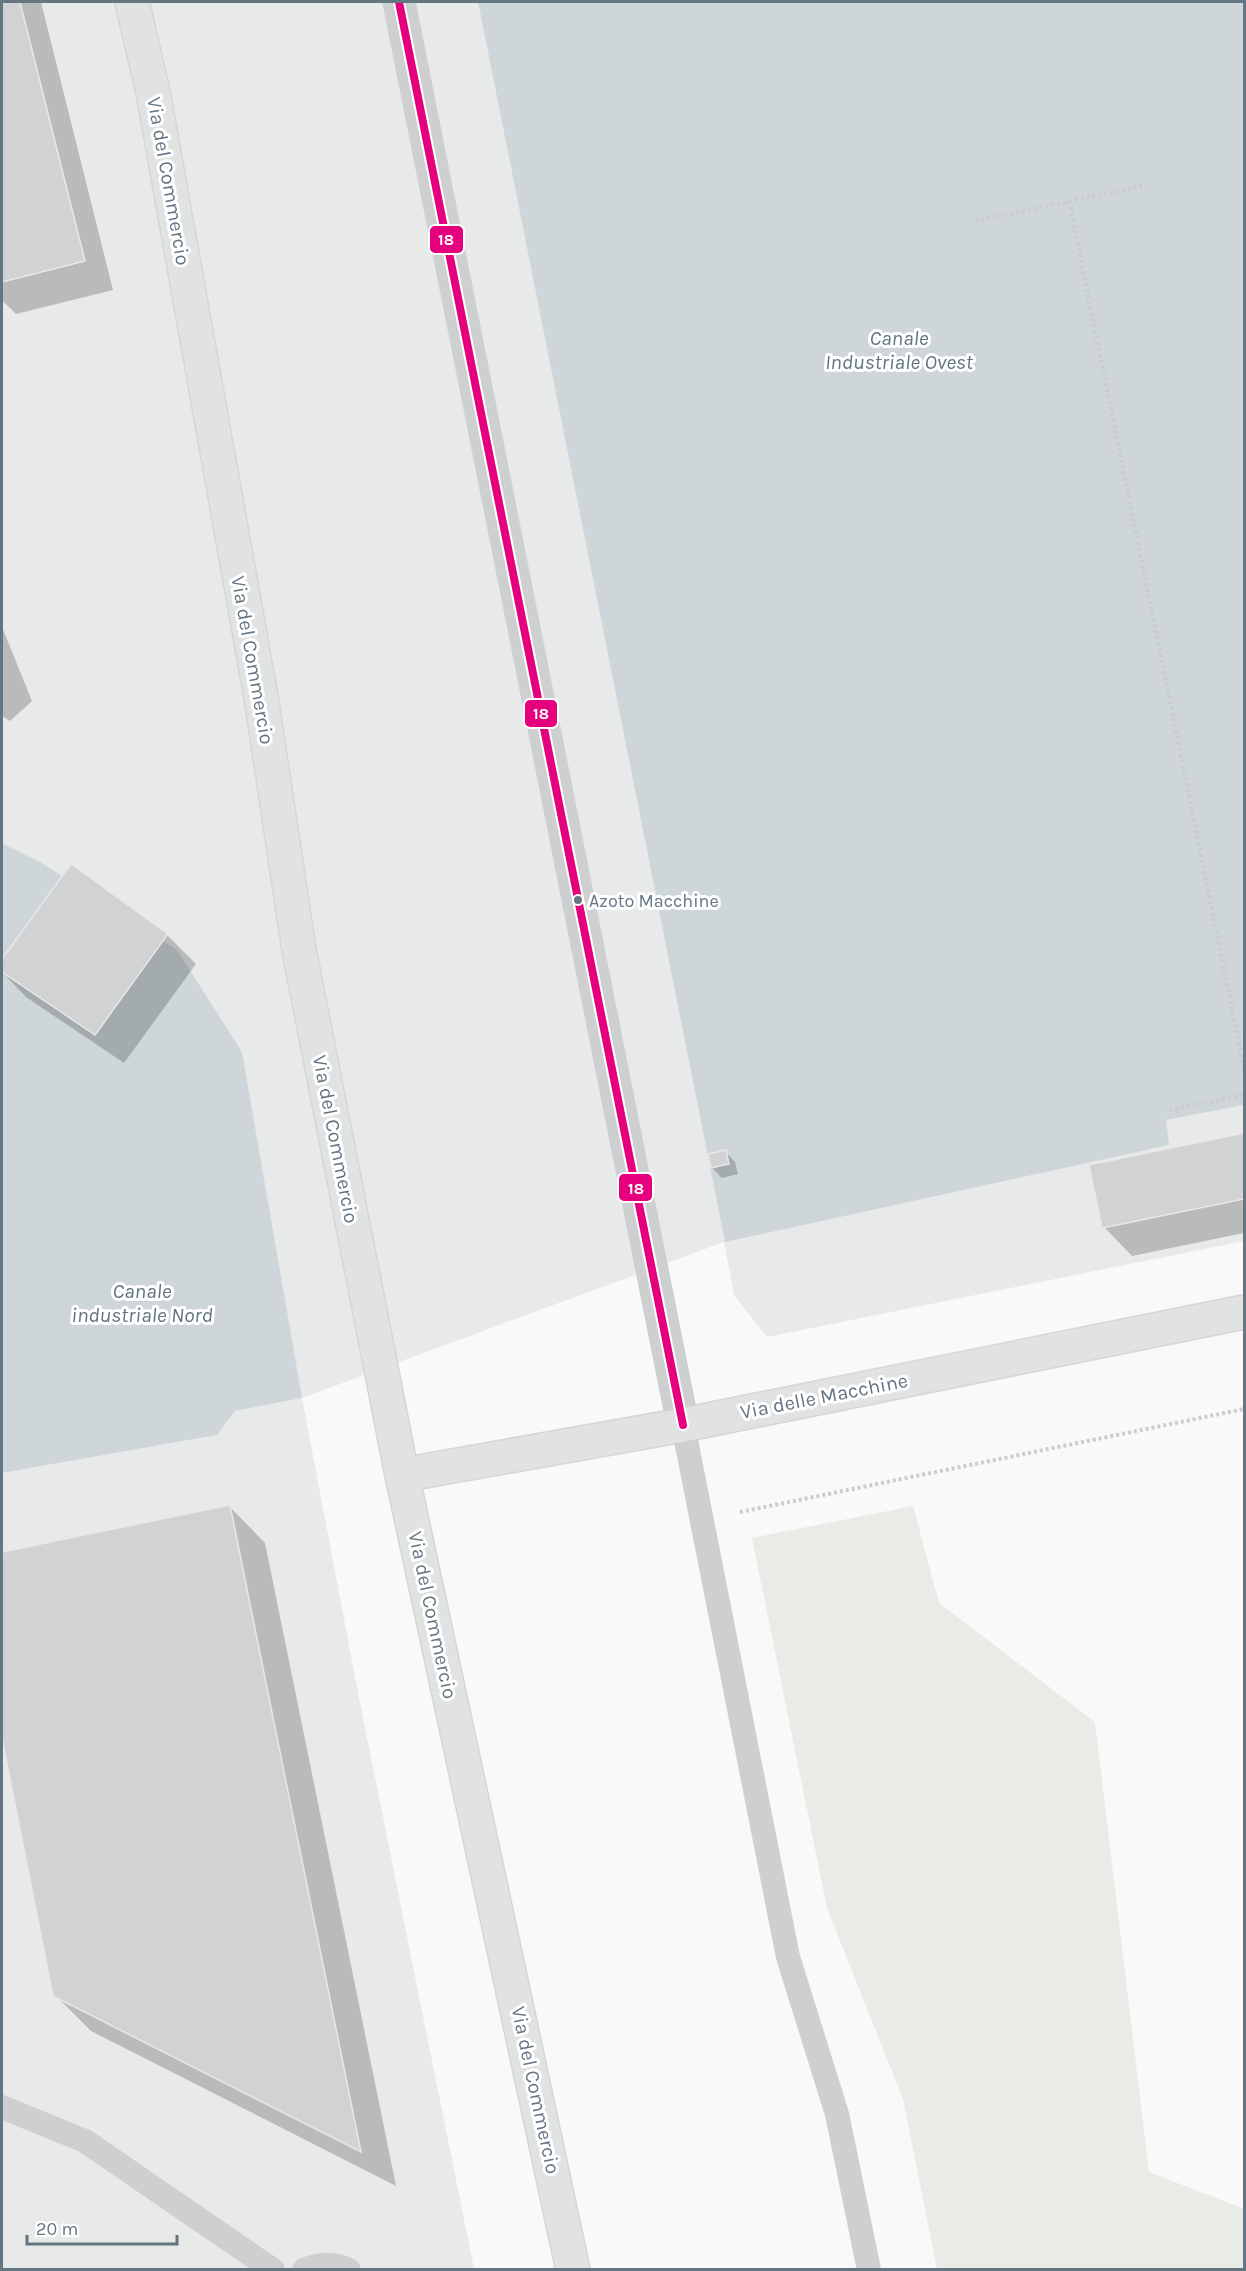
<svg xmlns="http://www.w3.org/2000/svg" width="1246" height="2271" viewBox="0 0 1246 2271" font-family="Karla,sans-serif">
	<rect width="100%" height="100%" fill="#f9f9f9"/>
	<path fill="#e8e9e9" d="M2,2H478L725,1241L1168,1145L1165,1120L1244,1105V1241L767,1337L734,1295L724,1242L302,1398L360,1703L474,2269L2,2270V1473L217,1435L234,1411L302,1398L177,950L42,863L2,843Z"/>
	<path fill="#e8ebe6" d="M913,1506L939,1603L1095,1722L1149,2172L1244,2209V2269H937L903,2099L827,1908L752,1538Z"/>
	<path fill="#ced6d9" d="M478,2H1244V1105L1166,1120L1169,1145L725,1242Z
		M2,843L42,863L177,950L242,1052L302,1398L235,1411L217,1435L2,1473Z"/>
	<path fill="#0003" d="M2,2H41L113,290L16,314L2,300Z
		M2,627L32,701L10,721L2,716Z
		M71,866L167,935L196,964L124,1063L26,997L2,972V962Z
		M1244,1134V1233L1132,1256L1104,1227L1091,1166Z
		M726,1152L735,1162L738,1174L722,1178L712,1168Z
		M230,1507L265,1543L396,2186L91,2031L55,1995L2,1731V1554Z"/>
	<path fill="#d0d2d3" stroke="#e8e8e8" stroke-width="1.5" d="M2,2H20L85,261L2,282Z
		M71,864L168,934L95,1035L2,972V959Z
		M1244,1133V1199L1102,1228L1089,1165Z
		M726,1150L729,1164L711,1168L708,1154Z
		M230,1505L361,2152L53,1996L2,1738V1552Z"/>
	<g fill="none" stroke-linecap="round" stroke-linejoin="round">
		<defs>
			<path id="secondary" d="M132,2L153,92L261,697L299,950L402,1475L573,2270
				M402,1475L683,1425L1244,1312"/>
		</defs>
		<use href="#secondary" stroke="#d5d6d7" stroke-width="36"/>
		<path stroke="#cbcccd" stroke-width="4" stroke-dasharray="3 3" stroke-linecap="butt" d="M1069,201L1244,1068
			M975,221L1147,185
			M1169,1110L1244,1095
			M740,1512L1244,1409"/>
		<path stroke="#cecfd0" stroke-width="24" d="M683,1425L788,1957L837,2114L869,2270
			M2,2107L85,2141L273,2270
			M304,2270C320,2263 334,2263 349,2270"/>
		<path stroke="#cecfd0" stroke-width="33" d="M399,2L683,1425"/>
		<use href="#secondary" stroke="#e1e2e2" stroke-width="33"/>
		<defs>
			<path id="bus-1" d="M399,2L683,1425"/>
		</defs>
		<use href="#bus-1" stroke="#fff" stroke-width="12"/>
		<use href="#bus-1" stroke="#e5007d" stroke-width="8"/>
	</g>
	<circle fill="#657683" stroke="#fff" stroke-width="2" cx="578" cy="900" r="5"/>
	<g text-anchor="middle" stroke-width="6" stroke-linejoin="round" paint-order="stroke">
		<g font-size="18" fill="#657683" stroke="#fff" text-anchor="start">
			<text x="589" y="907">Azoto Macchine</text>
		</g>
		<g font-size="20" fill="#657683" stroke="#fff">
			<text transform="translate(169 181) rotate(80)" y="7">Via del Commercio</text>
			<text transform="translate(253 660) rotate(80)" y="7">Via del Commercio</text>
			<text transform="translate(336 1139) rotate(79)" y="7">Via del Commercio</text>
			<text transform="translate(824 1396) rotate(-11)" y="7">Via delle Macchine</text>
			<text transform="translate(433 1615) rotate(78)" y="7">Via del Commercio</text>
			<text transform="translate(536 2090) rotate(78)" y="7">Via del Commercio</text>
		</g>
		<g font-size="21" font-style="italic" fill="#60757c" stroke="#fff">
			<text x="899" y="345">Canale<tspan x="899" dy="24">Industriale Ovest</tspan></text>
			<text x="142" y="1298">Canale<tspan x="142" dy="24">industriale Nord</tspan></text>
		</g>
	</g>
	<g stroke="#fff" stroke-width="2">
		<rect x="429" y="225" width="35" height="29" rx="6" fill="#e5007d"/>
		<rect x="524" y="699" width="34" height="29" rx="6" fill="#e5007d"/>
		<rect x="618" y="1173" width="35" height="29" rx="6" fill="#e5007d"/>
	</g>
	<g font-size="16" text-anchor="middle" font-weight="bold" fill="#fff">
		<text x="446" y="245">18</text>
		<text x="541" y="719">18</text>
		<text x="636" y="1194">18</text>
	</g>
	<rect width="1246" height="2271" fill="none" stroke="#657683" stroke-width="6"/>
	<path d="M27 2235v9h150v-9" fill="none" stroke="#657683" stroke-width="3"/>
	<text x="36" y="2235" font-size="18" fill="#657683" stroke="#ffffff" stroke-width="4.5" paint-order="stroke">20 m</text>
</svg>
